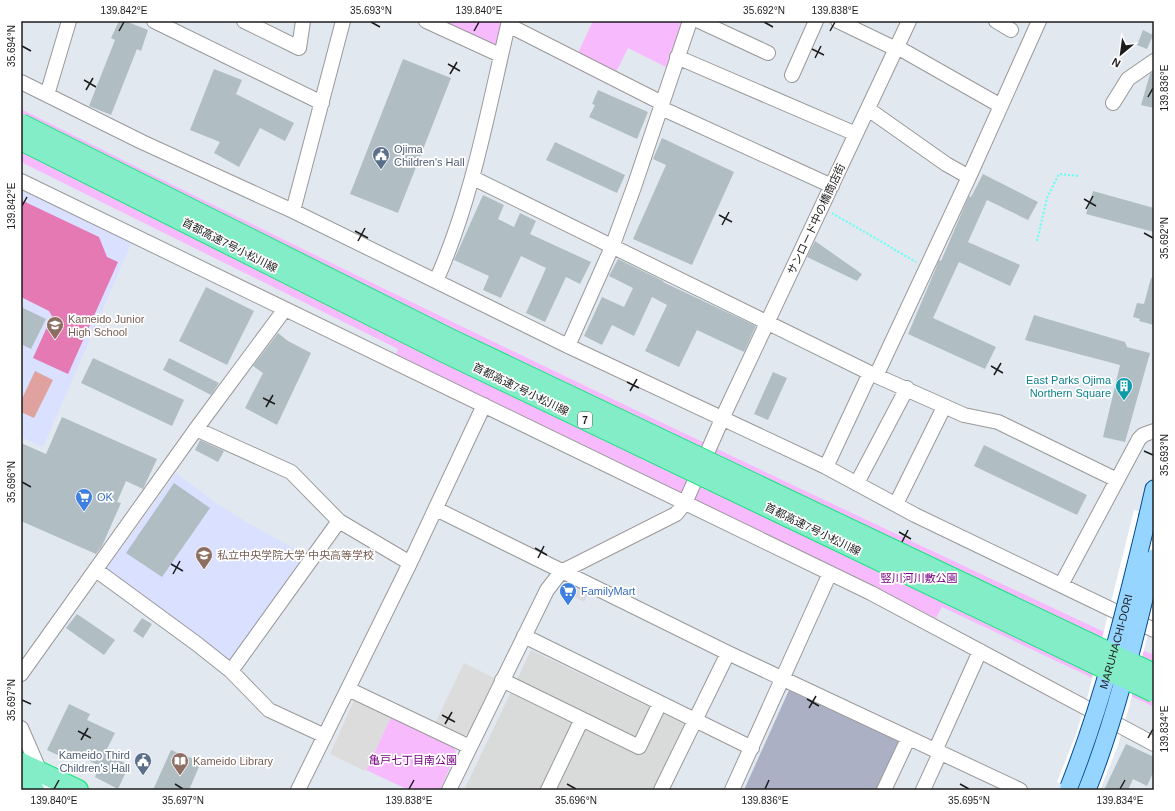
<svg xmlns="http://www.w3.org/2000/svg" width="1175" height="811" viewBox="0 0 1175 811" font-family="Helvetica,'Noto Sans JP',sans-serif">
	<rect width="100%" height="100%" fill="#e1e8ef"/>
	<path fill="#d9dbda" d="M531,650L684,724L653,790H464Z"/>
	<path fill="#dae0ff" d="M21,187L132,242L43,447L21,437Z
		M176,473L216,503L253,526L310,557L233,664L108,572L107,568Z"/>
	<path fill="#acb0c4" d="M789,690L900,741L879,790H744Z"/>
	<path fill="#f7bafd" d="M437,21H506L496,50Z
		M593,21H684L668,68L628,48L615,74L577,55Z
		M21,109C394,297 772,476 1151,654L1154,648V707L942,607L936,618L396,354L398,349L21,162Z
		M391,717L454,747L456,753L440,790H409L366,770Z"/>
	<path fill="#e479b4" d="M21,200L99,237L107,257L118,262L68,374L33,358L52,316L49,311L21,297Z"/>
	<path fill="#dcdcdc" d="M573,584L589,593L584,602L568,593Z
		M464,663L496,679L470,733L461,736L435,723Z
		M355,698L392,715L365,771L330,754Z"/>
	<path fill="#e0a29e" d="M35,371L53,380L34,418L21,412V401Z"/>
	<path fill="#fff" d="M1134,510L1154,516V611L1128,711L1117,748L1100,790H1076L1057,782L1076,734L1088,695Z"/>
	<path fill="#b0bec3" d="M119,21H125L148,30L141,51L137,49L111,115L89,106L115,40L111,38Z
		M1143,30L1153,35L1147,49L1137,45Z
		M403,59L451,78L398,213L350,194Z
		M214,69L242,80L236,94L294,123L285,141L260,128L239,167L214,153L220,142L190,130Z
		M1154,71V108L1141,105L1150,74Z
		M598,90L648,112L637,139L589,117L595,105L592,104Z
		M662,138L734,172L692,265L633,239L666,165L653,159Z
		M555,142L625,175L617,193L546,160Z
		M983,174L1038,202L1028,220L987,200L968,242L1020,265L1010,286L959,262L933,318L996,347L985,369L908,334L936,268L939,260L941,261L969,196L971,197Z
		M1093,191L1154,208V232L1086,214Z
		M483,195L504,205L498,219L514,227L520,213L536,221L530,234L591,262L580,284L566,277L545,322L526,313L546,268L521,256L501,298L483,290L489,276L454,260Z
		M815,241L862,274L857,281L807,257Z
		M618,259L663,281V282L756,326L744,352L697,330L679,367L645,351L667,305L652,297L634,336L612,325L602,345L584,336L602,297L624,307L633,288L609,276Z
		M1151,278L1154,279V325L1139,321L1140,319L1133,317L1137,303L1144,304Z
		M206,287L254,311L227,365L179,341Z
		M21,307L46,319L31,349L21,344Z
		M1034,315L1125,342L1127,347L1150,353L1125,442L1103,437L1120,365L1025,340Z
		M278,333L288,341L311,353L277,425L245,408L263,373L253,366Z
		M93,358L184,400L172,426L81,383Z
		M169,358L219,383L211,395L163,370Z
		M773,372L787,378L768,420L754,414Z
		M62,417L157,459L143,489L126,481L117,502L121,503L102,546L96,554L21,521V443L46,454Z
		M200,440L224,451L218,462L195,450Z
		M984,445L1087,495L1077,515L974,466Z
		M174,483L210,508L162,577L126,553Z
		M77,614L115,640L104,655L66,628Z
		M142,618L152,624L143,638L133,631Z
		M69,704L90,714L87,720L115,733L105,753L129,765L118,789L95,777L100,766L71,752L68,760L47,750Z
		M1126,744L1154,757V771L1147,786L1133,779L1128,790H1104Z
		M171,750L201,762L189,790H153Z"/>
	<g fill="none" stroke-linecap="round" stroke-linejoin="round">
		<defs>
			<path id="minor" d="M154,21L322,103
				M244,21L299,48L303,21
				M426,21L500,55
				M699,21L768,53
				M838,21L896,49
				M996,21L1011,30
				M508,25L662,103
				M897,47L1001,106
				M677,57L856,134
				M792,75L816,21
				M21,82L142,142L293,211L568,346L826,467L915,515L1154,630
				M47,95L69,21
				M1113,103L1128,79L1154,61
				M661,108L832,186
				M868,109L946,164L969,177
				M473,178L870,373L964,415L998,422L1117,480
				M21,181L871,593L1154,744
				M293,211L343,21
				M436,281C473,198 488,109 509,21
				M568,346L612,247L634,187L690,21
				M876,376L969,177L1039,21
				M196,429L291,472L339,521L410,563
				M826,467L870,373
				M857,483L907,388
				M896,504L944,407
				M436,509L728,653L1020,790
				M96,570L197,644L231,671L269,710L325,736
				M1061,585L1139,439L1143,435L1154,431
				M524,636L752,748
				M231,671L339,521
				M21,674L196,429L285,309
				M502,680L639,747L660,703
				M348,689L470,747
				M21,728L48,790
				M935,751L980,651
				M298,790L410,563L484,405
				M449,790L547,590L561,572L676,514L685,503L726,410L909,21
				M548,790L582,719
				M661,790L728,653
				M732,790L830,573
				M884,790L908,739
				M923,790L940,753"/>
			<path id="major" d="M1148,515L1154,489"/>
			<path id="highway" d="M21,763L78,790
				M21,784L34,790"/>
		</defs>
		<use href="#minor" stroke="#999" stroke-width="16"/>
		<use href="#major" stroke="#004a95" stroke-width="19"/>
		<use href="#highway" stroke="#17e47b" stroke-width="22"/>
		<path stroke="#62fff5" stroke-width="2" stroke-dasharray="2 2" stroke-linecap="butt" d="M832,213L916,262
			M1037,241L1047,198L1059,174L1078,176"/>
		<use href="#minor" stroke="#fff" stroke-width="14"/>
		<use href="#major" stroke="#96d5ff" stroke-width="17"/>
		<use href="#highway" stroke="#82edc7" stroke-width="20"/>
		<defs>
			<g id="major-bridge">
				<path id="s1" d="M1069,787C1104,699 1126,607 1148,515"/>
				<path d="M1087,790C1117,715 1135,636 1154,558"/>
			</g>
			<path id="highway-bridge" d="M21,124L450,339L1154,674
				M21,140L444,352L1154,692"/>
		</defs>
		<use href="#major-bridge" stroke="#004a95" stroke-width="19" stroke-linecap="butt"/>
		<use href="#highway-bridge" stroke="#17e47b" stroke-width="22" stroke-linecap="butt"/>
		<use href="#major-bridge" stroke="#96d5ff" stroke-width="17"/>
		<use href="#highway-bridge" stroke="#82edc7" stroke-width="20"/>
	</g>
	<path fill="none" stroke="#1c1c1c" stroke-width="1.5" d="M371,22L380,27M764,22L773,27M119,31L124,22M474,31L479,22M830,31L835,22M22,46L31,51M812,49L824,55M815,58L821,46M448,64L460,71M450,74L457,62M84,80L96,87M86,90L93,78M1148,97L1153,88M1084,199L1096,206M22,206L27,197M1086,209L1093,196M719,215L732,222M722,225L729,212M355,231L368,238M1144,233L1153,238M358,241L365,228M991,366L1003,373M994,375L1001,363M627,382L639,388M630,391L637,379M263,398L275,404M266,407L273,395M1144,451L1153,455M22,482L31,487M899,532L911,539M902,542L908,530M535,548L547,555M538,558L544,546M171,564L183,571M173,574L180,561M807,699L819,706M22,700L31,704M809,708L816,696M442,715L455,722M445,724L452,712M78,731L91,738M1148,738L1153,729M81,740L88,728M175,784L183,789M567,784L576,789M960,784L969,789M54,789L59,780M409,789L414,780M765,789L769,780M1120,789L1125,780"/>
	<defs>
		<symbol id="civic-pin" viewBox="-11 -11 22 30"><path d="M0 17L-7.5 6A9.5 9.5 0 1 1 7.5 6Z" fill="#5c6f8a" stroke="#fff"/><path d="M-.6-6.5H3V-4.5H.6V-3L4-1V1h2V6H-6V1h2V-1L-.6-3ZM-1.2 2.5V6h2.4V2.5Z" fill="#fff"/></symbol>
		<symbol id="school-pin" viewBox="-11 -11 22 30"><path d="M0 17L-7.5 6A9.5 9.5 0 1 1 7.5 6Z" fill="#8d6e63" stroke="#fff"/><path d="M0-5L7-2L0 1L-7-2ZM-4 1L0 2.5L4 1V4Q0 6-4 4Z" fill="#fff"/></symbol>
		<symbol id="building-pin" viewBox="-11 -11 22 30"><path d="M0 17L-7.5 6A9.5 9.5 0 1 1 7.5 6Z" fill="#0f9aa8" stroke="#fff"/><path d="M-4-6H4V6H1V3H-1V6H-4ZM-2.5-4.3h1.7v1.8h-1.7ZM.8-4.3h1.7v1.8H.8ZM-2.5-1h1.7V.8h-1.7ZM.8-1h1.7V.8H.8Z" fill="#fff"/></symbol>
		<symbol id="supermarket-pin" viewBox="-11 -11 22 30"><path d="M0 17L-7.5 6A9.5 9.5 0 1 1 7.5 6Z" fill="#3f7fe0" stroke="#fff"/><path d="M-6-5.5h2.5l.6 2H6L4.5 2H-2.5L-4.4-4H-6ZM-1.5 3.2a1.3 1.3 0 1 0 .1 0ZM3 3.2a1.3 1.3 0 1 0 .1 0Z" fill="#fff"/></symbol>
		<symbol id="library-pin" viewBox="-11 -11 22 30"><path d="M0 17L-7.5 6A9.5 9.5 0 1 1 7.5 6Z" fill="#8d6e63" stroke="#fff"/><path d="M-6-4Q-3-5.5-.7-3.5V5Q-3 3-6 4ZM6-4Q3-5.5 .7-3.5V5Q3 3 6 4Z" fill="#fff"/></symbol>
	</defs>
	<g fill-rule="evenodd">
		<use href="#civic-pin" x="371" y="145" width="20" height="27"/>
		<use href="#school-pin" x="45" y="315" width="20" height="27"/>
		<use href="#building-pin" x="1114" y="376" width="20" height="27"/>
		<use href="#supermarket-pin" x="74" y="487" width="20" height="27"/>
		<use href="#school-pin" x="194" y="545" width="20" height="27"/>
		<use href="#supermarket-pin" x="558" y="581" width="20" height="27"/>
		<use href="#civic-pin" x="133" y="751" width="20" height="27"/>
		<use href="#library-pin" x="170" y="751" width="20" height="27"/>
	</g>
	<g text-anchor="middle" stroke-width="3.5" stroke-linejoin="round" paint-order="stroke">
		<rect fill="#fff" stroke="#606060" stroke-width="1" x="578" y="412" width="14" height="16" rx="3"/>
		<g font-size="10" font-weight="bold" fill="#1c1c1c">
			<text x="585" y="424">7</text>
		</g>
		<g font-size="11" fill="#4e5e75" stroke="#fff" text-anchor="start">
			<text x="394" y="153">Ojima<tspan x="394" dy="13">Children's Hall</tspan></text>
			<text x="130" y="759" text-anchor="end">Kameido Third<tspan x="130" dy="13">Children's Hall</tspan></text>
		</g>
		<g font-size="11" fill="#1c1c1c" stroke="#fff">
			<text transform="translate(816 219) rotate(-65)" y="4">サンロード中の橋商店街</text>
			<text transform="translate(230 245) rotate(27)" y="4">首都高速7号小松川線</text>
			<text transform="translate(521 389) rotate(26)" y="4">首都高速7号小松川線</text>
			<text transform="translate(813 529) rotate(26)" y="4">首都高速7号小松川線</text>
			<text dy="4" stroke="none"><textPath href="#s1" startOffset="153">MARUHACHI-DORI</textPath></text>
		</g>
		<g font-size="11" fill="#785e54" stroke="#fff" text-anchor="start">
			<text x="68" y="323">Kameido Junior<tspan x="68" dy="13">High School</tspan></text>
			<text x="217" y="559">私立中央学院大学 中央高等学校</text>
			<text x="193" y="765">Kameido Library</text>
		</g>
		<g font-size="11" fill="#0d838f" stroke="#fff" text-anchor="end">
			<text x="1111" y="384">East Parks Ojima<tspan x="1111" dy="13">Northern Square</tspan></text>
		</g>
		<g font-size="11" fill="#366cbe" stroke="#fff" text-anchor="start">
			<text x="97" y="501">OK</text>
			<text x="581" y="595">FamilyMart</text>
		</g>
		<g font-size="11" fill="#770382" stroke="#fff">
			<text x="919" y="582">竪川河川敷公園</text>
			<text x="413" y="764">亀戸七丁目南公園</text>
		</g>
	</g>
	<rect width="1175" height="811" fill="none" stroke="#ffffff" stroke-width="44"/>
	<g transform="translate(1121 54) rotate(209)" stroke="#ffffff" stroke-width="3" paint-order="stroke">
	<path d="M0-3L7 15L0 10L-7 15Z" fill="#1c1c1c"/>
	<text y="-6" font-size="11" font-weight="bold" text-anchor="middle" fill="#1c1c1c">N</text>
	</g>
	<rect x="22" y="22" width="1131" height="767" fill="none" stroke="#1c1c1c" stroke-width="1.5"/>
	<g font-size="10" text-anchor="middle" fill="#1c1c1c">
		<text x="124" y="14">139.842°E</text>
		<text x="371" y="14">35.693°N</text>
		<text x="479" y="14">139.840°E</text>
		<text x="764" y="14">35.692°N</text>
		<text x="835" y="14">139.838°E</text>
		<text transform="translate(11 46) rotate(-90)" y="4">35.694°N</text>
		<text transform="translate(1164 88) rotate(-90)" y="4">139.836°E</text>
		<text transform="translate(11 206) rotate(-90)" y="4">139.842°E</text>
		<text transform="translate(1164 238) rotate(-90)" y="4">35.692°N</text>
		<text transform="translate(1164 455) rotate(-90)" y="4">35.693°N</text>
		<text transform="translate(11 482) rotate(-90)" y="4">35.696°N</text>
		<text transform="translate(11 700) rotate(-90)" y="4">35.697°N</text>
		<text transform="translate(1164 729) rotate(-90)" y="4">139.834°E</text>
		<text x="54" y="804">139.840°E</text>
		<text x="183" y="804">35.697°N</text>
		<text x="409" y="804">139.838°E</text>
		<text x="576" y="804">35.696°N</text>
		<text x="765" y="804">139.836°E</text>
		<text x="969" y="804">35.695°N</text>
		<text x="1120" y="804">139.834°E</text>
	</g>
</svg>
